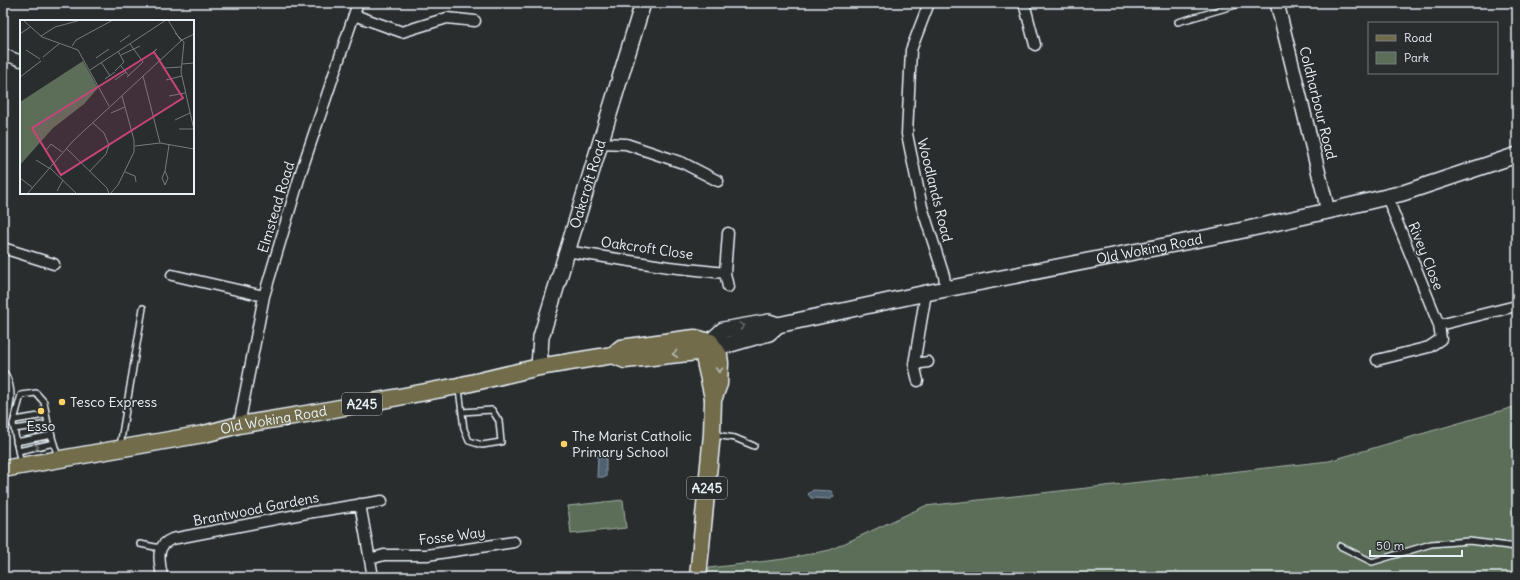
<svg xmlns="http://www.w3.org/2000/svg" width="1520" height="580" viewBox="0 0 1520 580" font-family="Delius,sans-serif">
	<rect width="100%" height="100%" fill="#2a2d2e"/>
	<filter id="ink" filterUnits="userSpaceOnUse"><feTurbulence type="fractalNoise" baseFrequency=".025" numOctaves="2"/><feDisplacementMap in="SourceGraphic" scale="8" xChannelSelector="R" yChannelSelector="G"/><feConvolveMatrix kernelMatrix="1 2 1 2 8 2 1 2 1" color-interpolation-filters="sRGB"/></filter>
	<g filter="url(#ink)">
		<path fill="#5c6e58" stroke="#a2b0a8" d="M1517,406V577H708L709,568L784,559L830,550L925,506L1329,461Z
			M623,500L626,528L571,534L568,506Z"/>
		<path fill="#4f6272" stroke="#8c9ba8" d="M598,455H606V477H597Z
			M813,490L831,491L834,496L830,499L811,498L808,494Z"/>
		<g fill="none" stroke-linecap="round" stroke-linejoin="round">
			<defs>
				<path id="service" d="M1178,22L1243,3
					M459,389L464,429L469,441L482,445L501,442L499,421L492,410L462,412
					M15,420L45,415
					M14,429L13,424L21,395L36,393L44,402L48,424
					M715,435L735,438L754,446
					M16,442L52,435
					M120,446L143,308
					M18,451L54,443
					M21,465L14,429L48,424L58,457
					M140,544L160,548
					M1340,546L1372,562L1431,544L1469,541L1517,547"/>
				<path id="minor" d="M929,3L911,50L907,134L922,207L944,276L946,289
					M1024,3L1035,45
					M354,15L402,32L447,18L475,21
					M3,54L21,61
					M599,143L626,144L683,163L718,181
					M1387,197L1439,325L1516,306
					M728,233L725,273L728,287
					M3,248L54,264
					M566,251L669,267L725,273
					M172,275L264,296
					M1377,360L1429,347L1441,339L1439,325
					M914,364L928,362
					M3,375C13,392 7,409 3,427
					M918,381L914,364L926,293
					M239,425L264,296L302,169L358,3
					M360,504L373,577
					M370,559L384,555H427L514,542
					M162,577C160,562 154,546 172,539L307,513L382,501"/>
				<path id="tertiary" d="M1277,3L1328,211"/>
				<g id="secondary">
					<path id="s1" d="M710,342L727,345L769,333L778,325L926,293L1230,233L1328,211L1403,193L1517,155"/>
					<path d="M710,342L723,330L769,322L778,325"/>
					<path id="s2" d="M539,367L541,337L643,3"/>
				</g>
				<g id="primary">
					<path d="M710,342L704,357L713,398"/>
					<path d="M613,355L625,360L697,352L710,342"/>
					<path id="s3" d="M3,469L204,434L239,425L318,412L458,386L539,367L613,355L621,348L686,339L695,338L710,342"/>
					<path d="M698,577L712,434L713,400L719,384L720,363L719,355L710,342"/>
				</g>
			</defs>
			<use href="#service" stroke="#e8f1f8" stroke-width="8"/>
			<use href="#minor" stroke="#e8f1f8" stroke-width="13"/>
			<use href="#tertiary" stroke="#e8f1f8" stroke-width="16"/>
			<use href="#secondary" stroke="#e8f1f8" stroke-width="18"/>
			<use href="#primary" stroke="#e8f1f8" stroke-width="19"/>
			<use href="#service" stroke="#2a2d2e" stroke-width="5"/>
			<use href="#minor" stroke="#2a2d2e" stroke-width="10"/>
			<use href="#tertiary" stroke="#2a2d2e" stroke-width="13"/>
			<use href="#secondary" stroke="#2a2d2e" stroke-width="15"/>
			<use href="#primary" stroke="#726c4b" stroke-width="16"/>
		</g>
		<defs><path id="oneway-chevron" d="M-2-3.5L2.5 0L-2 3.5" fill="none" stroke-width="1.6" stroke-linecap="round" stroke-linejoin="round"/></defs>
		<g stroke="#6c7275">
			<use href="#oneway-chevron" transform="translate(742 326) rotate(-10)"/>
			<use href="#oneway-chevron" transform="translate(36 447) rotate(-11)"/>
		</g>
		<g stroke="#b9bcb3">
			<use href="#oneway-chevron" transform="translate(675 354) rotate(173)"/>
			<use href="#oneway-chevron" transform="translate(719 370) rotate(93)"/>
		</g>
	</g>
	<g fill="#ffd166" stroke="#2a2d2e" stroke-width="1.5">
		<circle cx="62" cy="402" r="4"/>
		<circle cx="41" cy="411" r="4"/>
		<circle cx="564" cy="444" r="4"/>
	</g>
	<g text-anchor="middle" stroke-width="3" stroke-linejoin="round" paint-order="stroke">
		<g fill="#2a2d2e" stroke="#afb6bb" stroke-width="1">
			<rect x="342" y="393" width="40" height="22" rx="3"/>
			<rect x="687" y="477" width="40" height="22" rx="3"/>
		</g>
		<g font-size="13" font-weight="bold" fill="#e8f1f8">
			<text x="362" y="409">A245</text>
			<text x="707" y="493">A245</text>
		</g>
		<g font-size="14" fill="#e8f1f8" stroke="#2a2d2e">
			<text transform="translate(1318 103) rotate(76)" y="5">Coldharbour Road</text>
			<text dy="5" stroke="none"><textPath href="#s2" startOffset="190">Oakcroft Road</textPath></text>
			<text transform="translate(935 190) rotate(76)" y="5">Woodlands Road</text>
			<text transform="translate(276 207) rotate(-73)" y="5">Elmstead Road</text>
			<text transform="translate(647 248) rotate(8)" y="5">Oakcroft Close</text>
			<text dy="5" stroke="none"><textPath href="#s1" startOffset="452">Old Woking Road</textPath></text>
			<text transform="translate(1426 256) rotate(68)" y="5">Rivey Close</text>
			<text dy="5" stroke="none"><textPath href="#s3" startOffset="275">Old Woking Road</textPath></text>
			<text transform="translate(256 509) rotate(-11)" y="5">Brantwood Gardens</text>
			<text transform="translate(452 536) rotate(-7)" y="5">Fosse Way</text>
		</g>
		<g font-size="14" fill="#e8f1f8" stroke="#2a2d2e" text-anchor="start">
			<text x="70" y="407">Tesco Express</text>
			<text x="41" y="431" text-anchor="middle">Esso</text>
			<text x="572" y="441">The Marist Catholic<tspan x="572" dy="16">Primary School</tspan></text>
		</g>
	</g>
	<g transform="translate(20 20)">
		<rect width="174" height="174" fill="#2a2d2e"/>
		<path d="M63,41L78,68L64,84L33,108L0,145V82Z" fill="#5c6e58"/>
		<path fill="none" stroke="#767b7f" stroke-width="1" d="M3,0L22,17L58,30L89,86M148,0L161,21M155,13L164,22L161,52L174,110M0,14L10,7M21,16L35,7L61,0M100,22L110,15M52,26L56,20L93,0M6,30L20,39M135,31L137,29L133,32L141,40M101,35L120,26M23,37L40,23M76,38L89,29M140,41L145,48L161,47M81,42L90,56M162,44L174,43M101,46L109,56M70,50L146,0M95,51L104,42L98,31M123,56L140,123M0,57L21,41M107,57L123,42L110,24M85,59L95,52M95,60L106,52M146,60L162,56M149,76L165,73M91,93L105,87M155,100L170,93M159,109H174M115,126L140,123L174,129M47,129L87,168L89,174M26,130L31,124L42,132M16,140L29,148M30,148L57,174M70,151L86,134L89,125L84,113L73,103M145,151L142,158L145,165L148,158L145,151L149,125M105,152L115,156L116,162M0,158L13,168M37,171L43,160M7,174L53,121L162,20L174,14M90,174L98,165L114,132V120L102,76"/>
		<path fill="#ca437a" fill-opacity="0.15" stroke="#ca437a" stroke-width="2" d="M134,32L163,78L41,155L12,108Z"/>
		<rect width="174" height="174" fill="none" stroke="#e8f1f8" stroke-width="2"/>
	</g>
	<rect width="1520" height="580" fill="none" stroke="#2a2d2e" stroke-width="16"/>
	<rect x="8" y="8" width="1504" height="564" fill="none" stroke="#e8f1f8" stroke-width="1.5" filter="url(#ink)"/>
	<rect x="1368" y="22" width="130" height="52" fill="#2a2d2e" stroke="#767b7f"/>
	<rect x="1376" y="35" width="20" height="6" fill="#726c4b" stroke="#767b7f"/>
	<text x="1404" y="42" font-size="12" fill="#e8f1f8">Road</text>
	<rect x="1376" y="52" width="20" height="12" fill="#5c6e58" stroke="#767b7f"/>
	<text x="1404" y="62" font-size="12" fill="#e8f1f8">Park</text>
	<path d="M1370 550v6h92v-6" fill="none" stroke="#e8f1f8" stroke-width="2"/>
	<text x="1376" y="550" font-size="12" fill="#e8f1f8" stroke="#2a2d2e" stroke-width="3" paint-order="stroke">50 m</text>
</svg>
